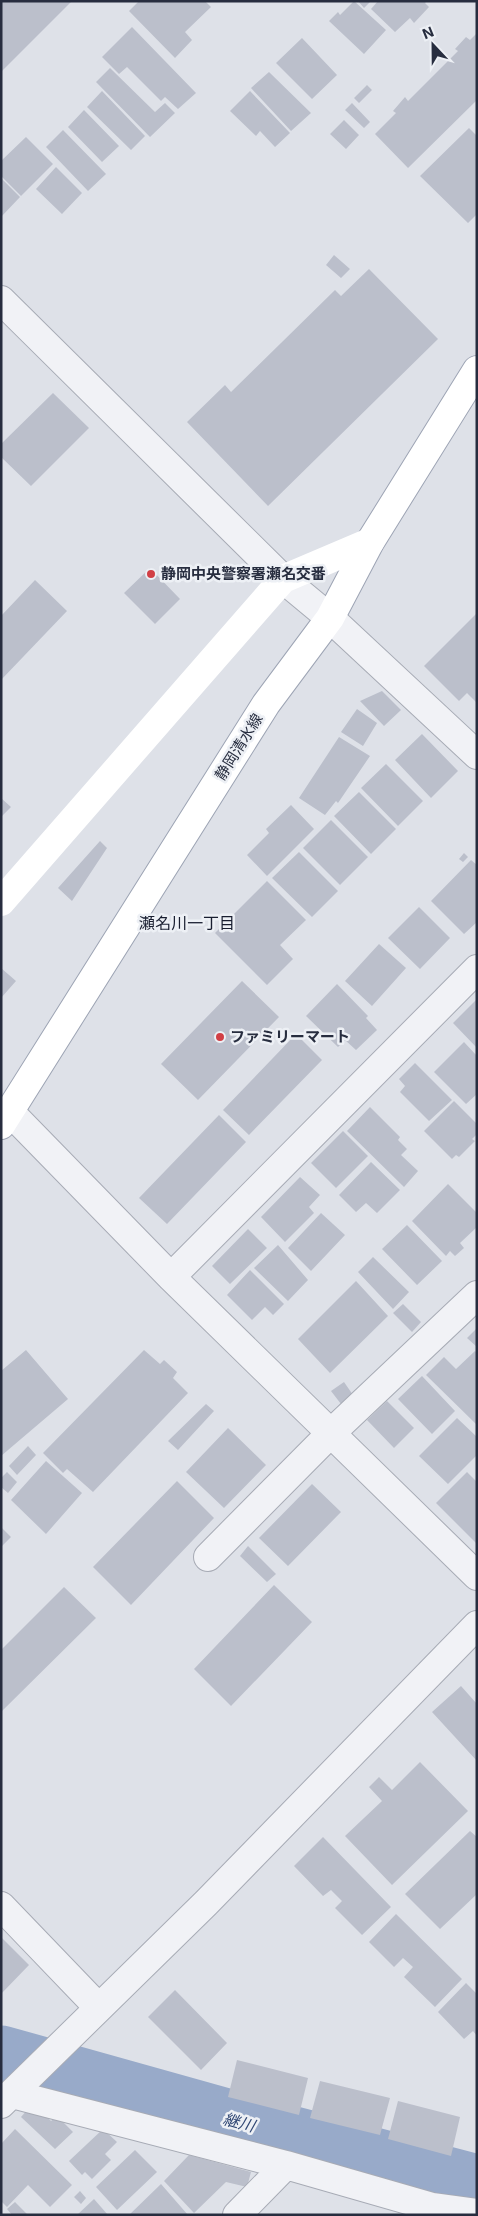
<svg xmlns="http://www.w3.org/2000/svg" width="478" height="2216" viewBox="0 0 478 2216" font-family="Inter,'Noto Sans JP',sans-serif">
	<rect width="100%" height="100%" fill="#dee1e8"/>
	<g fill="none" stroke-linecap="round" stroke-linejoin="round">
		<path stroke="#98aac9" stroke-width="65" d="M1,2058L244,2126L477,2187"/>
	</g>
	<path fill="#bbbfcb" d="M1,1H72L1,72Z
		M139,1H205L211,7L185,32L192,40L175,58L129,11Z
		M354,1L386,30L364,54L329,21L338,12L340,15Z
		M358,1H371L364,8Z
		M378,1H427L425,3L429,7L414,23L410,18L395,32L371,9Z
		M132,27L196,93L178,109L165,97L161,101L127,67L119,74L102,57Z
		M477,33V100L408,168L375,134L396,113L393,111L405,97L408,101L458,51L455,49L466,37L470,40Z
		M302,38L337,75L312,99L276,63Z
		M110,68L155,112L165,103L175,113L150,137L96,82Z
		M269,72L311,113L291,131L251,88Z
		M367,85L372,90L359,103L354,98Z
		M102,91L145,136L131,150L87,107Z
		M250,91L290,133L275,147L260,131L256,136L230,111Z
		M352,103L370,122L364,128L345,110Z
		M84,110L119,146L102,162L68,127Z
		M344,120L359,135L346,149L330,134Z
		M469,128L477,136V214L468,223L420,176Z
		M63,130L106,174L88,191L46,147Z
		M26,137L53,164L21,196L1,176V161Z
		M56,167L82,193L62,214L36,189Z
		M1,178L20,197L1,217Z
		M334,255L350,269L341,278L326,265Z
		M369,269L438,339L268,506L187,422L225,385L231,392L335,290L341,296Z
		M53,393L89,428L31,486L1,457V444Z
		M150,568L180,599L155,624L124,593Z
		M35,580L67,611L1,680V616Z
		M477,613V703L467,693L459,701L424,666Z
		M382,691L401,710L384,726L360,701Z
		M357,709L377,723L363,746L341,732Z
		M422,734L458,771L431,798L395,760Z
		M339,737L370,756L338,803L336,801L325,815L299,798Z
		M386,764L423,801L398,826L361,788Z
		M359,792L396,829L371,854L334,816Z
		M1,798L11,807L1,817Z
		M291,805L314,829L267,876L247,855L269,833L266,829Z
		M331,820L368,857L340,885L303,848Z
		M100,841L107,848L72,901L58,888Z
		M299,852L338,891L312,917L272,878Z
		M464,853L468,857L463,862L459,859Z
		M471,860L477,865V922L464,934L431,901Z
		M267,881L306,920L280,945L293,959L267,985L215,933Z
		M419,907L450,938L420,969L388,938Z
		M379,944L406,968L372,1006L345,981Z
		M1,968L16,981L1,998Z
		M242,981L279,1017L198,1100L161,1064Z
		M337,984L368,1016L366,1018L377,1030L356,1050L345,1040L338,1047L306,1016Z
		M477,999V1048L453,1023Z
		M296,1034L322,1060L249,1135L223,1110Z
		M464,1042L477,1056V1094L466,1104L434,1072Z
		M415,1063L452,1100L429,1121L400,1092L405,1086L399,1079Z
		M454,1101L477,1124V1134L472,1139L475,1141L459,1157L456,1155L452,1159L424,1131Z
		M370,1107L400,1137L398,1140L407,1149L401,1155L418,1171L404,1187L347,1131Z
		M219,1115L246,1142L167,1224L139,1198Z
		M343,1131L368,1156L336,1188L311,1163Z
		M371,1162L400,1190L377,1213L366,1203L356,1212L339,1195Z
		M300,1177L320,1195L309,1207L314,1213L285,1242L261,1217Z
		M448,1184L477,1213V1227L460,1243L464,1248L455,1256L450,1251L446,1256L412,1221Z
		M321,1213L345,1235L311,1271L288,1248Z
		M407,1225L442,1261L417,1285L382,1249Z
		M248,1229L267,1248L230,1284L212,1266Z
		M278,1245L308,1280L288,1301L254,1268Z
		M373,1257L409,1292L393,1309L358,1272Z
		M250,1270L284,1304L273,1315L265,1307L252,1320L227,1295Z
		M356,1281L388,1316L330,1373L298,1339Z
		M403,1304L421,1322L412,1332L393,1313Z
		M477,1328V1347L467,1338Z
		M26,1350L68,1399L1,1456V1371Z
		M144,1350L160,1364L164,1360L177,1372L173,1378L188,1393L93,1492L67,1469L63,1473L43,1453Z
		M475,1351L477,1353V1425L426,1375L444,1357L456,1369Z
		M422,1376L455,1411L432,1434L398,1399Z
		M344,1382L353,1395L341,1404L331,1391Z
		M387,1401L414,1428L394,1448L367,1420Z
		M206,1404L214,1411L178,1450L168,1441Z
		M457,1418L477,1437V1455L448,1484L419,1456Z
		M228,1428L266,1465L224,1508L186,1472Z
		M28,1446L36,1455L17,1475L9,1466Z
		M46,1461L82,1493L46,1534L11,1500Z
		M7,1472L17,1482L8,1493L1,1487V1478Z
		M467,1472L477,1482L476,1543L436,1503Z
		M177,1481L214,1518L131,1605L93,1567Z
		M312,1484L341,1512L288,1566L259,1538Z
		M1,1527L11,1537L1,1547Z
		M248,1546L276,1574L267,1582L240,1556Z
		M274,1585L312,1622L231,1706L194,1669Z
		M64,1587L96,1618L1,1712V1650Z
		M461,1686L477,1704V1761L432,1712Z
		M420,1762L468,1811L392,1885L345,1836L382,1801L369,1787L379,1777L392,1790Z
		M470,1831L477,1837V1894L440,1929L405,1894Z
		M323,1837L391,1907L362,1935L335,1908L342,1901L331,1890L323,1896L294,1866Z
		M396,1914L462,1979L435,2007L404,1977L413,1967L403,1958L394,1967L369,1942Z
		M1,1937L29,1965L1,1994Z
		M466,1983L477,1994V2036L473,2031L464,2039L438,2012Z
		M175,1990L227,2043L201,2070L148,2017Z
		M237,2060L308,2078L299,2115L228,2097Z
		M320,2081L390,2098L380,2135L310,2118Z
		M398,2101L460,2117L451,2156L388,2139Z
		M28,2109L43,2113L51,2121L57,2116L73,2132L55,2149L21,2117Z
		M15,2129L72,2185L50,2207L28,2185L7,2207L1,2201V2144Z
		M103,2129L117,2142L105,2154L111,2160L92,2179L85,2172L82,2175L69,2161Z
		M135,2150L157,2172L117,2210L96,2187Z
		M189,2155L251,2172L247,2187L226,2182L194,2213L164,2181Z
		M161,2184L188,2215H129Z
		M80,2191L86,2198L81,2204L74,2197Z
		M94,2199L108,2215H77Z
		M15,2202L28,2215H12L7,2209Z"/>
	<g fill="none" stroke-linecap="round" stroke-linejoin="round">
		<defs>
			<path id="street" d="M1,300L283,579L330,618L477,755
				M10,1112L171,1277L477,1576
				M171,1277L477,969
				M208,1557L331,1433L477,1295
				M1,1906L99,2008
				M12,2094L286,2165L432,2207L477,2213
				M1,2104L206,1903L477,1625
				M237,2215L286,2165"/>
			<path id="primary" d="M1,1125L266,704L330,618L370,542L477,370"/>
		</defs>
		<use href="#street" stroke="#a7abb5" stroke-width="30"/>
		<use href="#primary" stroke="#9da4b4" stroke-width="30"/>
		<use href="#street" stroke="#f1f2f6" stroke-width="28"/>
		<path stroke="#fff" stroke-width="28" d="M1,902L283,579L370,542"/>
		<use href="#primary" stroke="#fff" stroke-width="28"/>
	</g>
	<g fill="#d13f45" stroke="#edf0f5" stroke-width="2">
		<circle cx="151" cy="574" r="5"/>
		<circle cx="220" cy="1037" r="5"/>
	</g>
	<g text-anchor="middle" stroke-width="5" stroke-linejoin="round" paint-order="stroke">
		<g font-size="15" font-weight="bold" fill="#272d3f" stroke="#edf0f5" text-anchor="start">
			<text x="161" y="579">静岡中央警察署瀬名交番</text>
			<text x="230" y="1042">ファミリーマート</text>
		</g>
		<g font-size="15" fill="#272d3f" stroke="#edf0f5">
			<text transform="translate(239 747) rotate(-58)" y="5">静岡清水線</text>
		</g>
		<g font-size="16" fill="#191e30" stroke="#edf0f5">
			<text x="187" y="929">瀬名川一丁目</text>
		</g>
		<g font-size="16" font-style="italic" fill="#304774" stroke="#edf0f5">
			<text transform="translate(239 2122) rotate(15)" y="6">継川</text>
		</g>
	</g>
	<rect width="478" height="2216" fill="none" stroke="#272d3f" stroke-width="5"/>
	<g transform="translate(433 45) rotate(338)" stroke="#edf0f5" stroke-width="4" paint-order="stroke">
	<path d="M0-4L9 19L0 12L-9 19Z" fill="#272d3f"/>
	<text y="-8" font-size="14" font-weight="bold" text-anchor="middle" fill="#272d3f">N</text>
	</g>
</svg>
